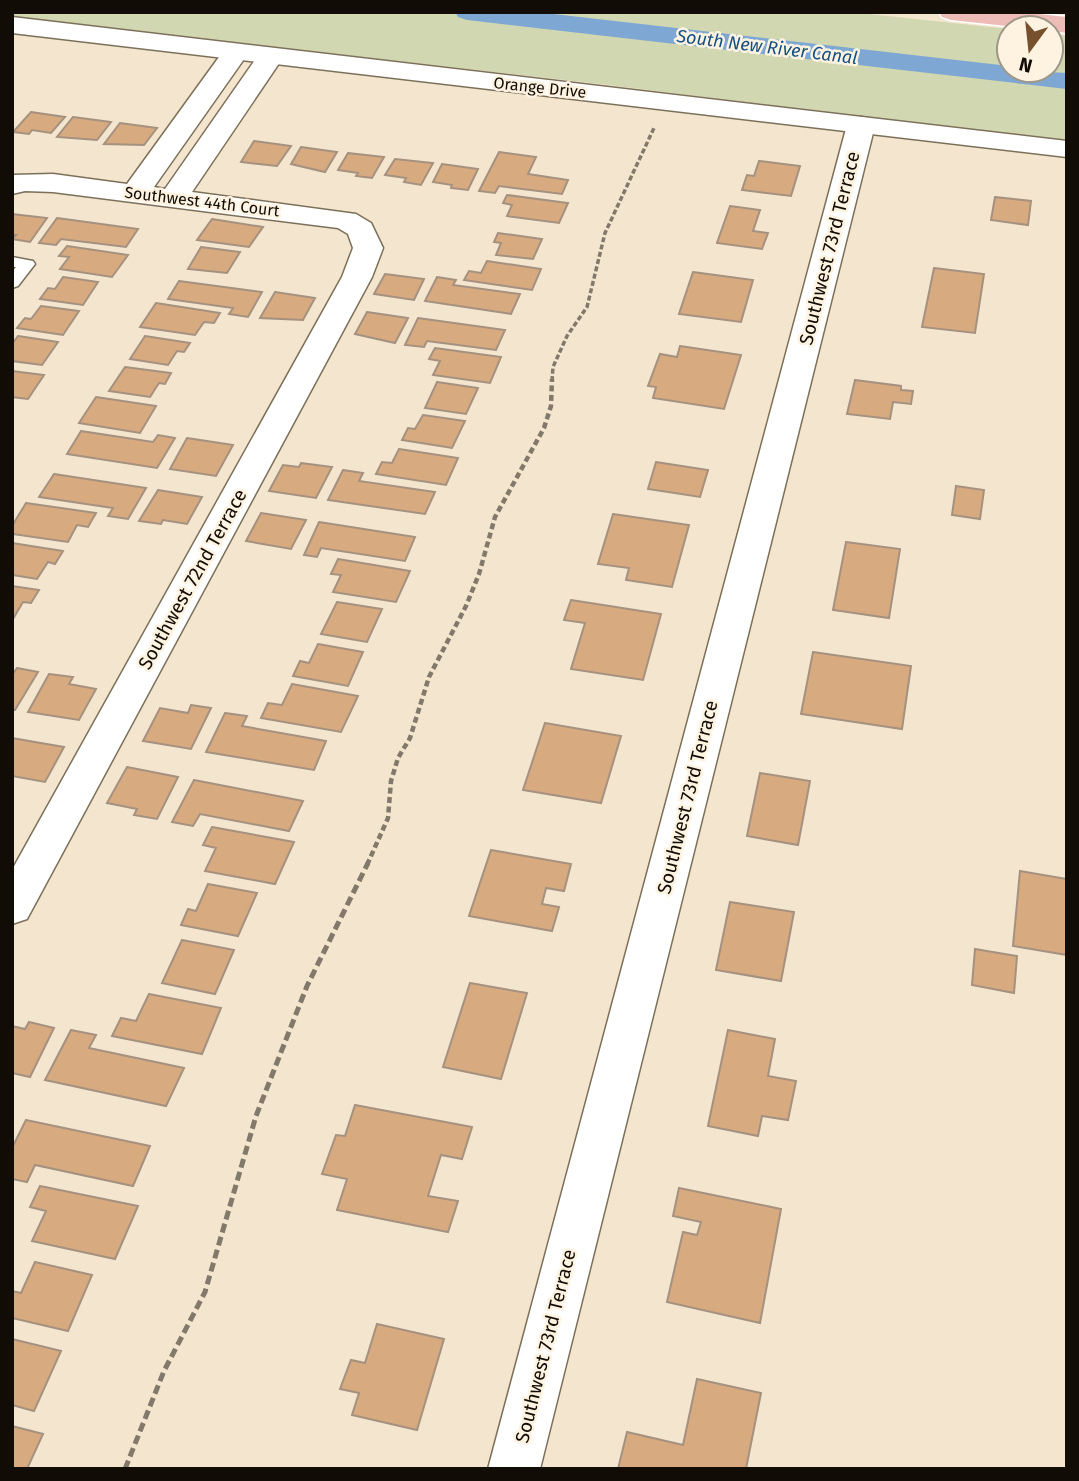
<svg xmlns="http://www.w3.org/2000/svg" width="1079" height="1481" viewBox="0 0 1079 1481" font-family="'Fira Sans',sans-serif">
	<rect width="100%" height="100%" fill="#f3e5ce"/>
	<path fill="#d1d8b1" d="M12,12H850L1009,29V70H1051V34L1067,36V143L601,84L12,18Z"/>
	<g fill="none" stroke-linecap="round" stroke-linejoin="round">
		<path fill="#7ea7d3" fill-rule="evenodd" d="M455,12H536L1009,66V70L1067,73V89L467,20L458,17Z"/>
	</g>
	<path fill="#d8aa80" stroke="#a5917f" stroke-width="2" d="M31,112L65,117L51,133L32,130L29,134L13,132Z
		M73,117L111,122L97,140L57,137Z
		M120,123L157,128L144,145L104,144Z
		M254,141L291,146L277,166L241,162Z
		M301,147L337,152L325,172L291,164Z
		M499,152L536,157L528,174L568,180L562,194L499,186L495,193L479,191Z
		M348,153L384,157L372,178L356,176L358,173L338,170Z
		M395,159L433,163L421,185L404,182L406,178L385,175Z
		M759,161L800,166L791,196L742,190L747,175L754,176Z
		M442,164L478,169L468,190L451,188L452,185L433,182Z
		M507,195L568,203L559,223L507,216L512,205L503,203Z
		M995,197L1031,201L1028,225L991,220Z
		M730,206L760,210L753,231L768,233L762,249L717,243Z
		M12,214L47,218L30,242L12,239L16,235H12Z
		M57,218L138,229L126,247L61,239L56,245L39,243Z
		M212,219L263,227L249,247L197,240Z
		M498,233L542,239L533,259L496,255L501,243L494,242Z
		M67,246L128,255L112,277L60,269L69,257L59,256Z
		M201,247L240,252L227,273L188,269Z
		M487,261L541,269L532,290L464,280L469,271L481,273Z
		M934,268L984,274L975,333L922,327Z
		M693,272L753,280L741,322L679,314Z
		M385,274L424,279L414,300L374,294Z
		M63,277L98,282L83,305L40,299L48,288L55,289Z
		M437,277L456,280L453,285L520,294L511,314L425,301Z
		M179,281L262,292L248,317L229,314L233,308L168,299Z
		M275,292L315,298L303,320L260,318Z
		M156,303L220,313L214,323L204,322L195,335L140,327Z
		M41,306L79,311L63,335L17,328L25,318L31,319Z
		M367,312L408,318L395,343L355,334Z
		M418,318L505,330L496,350L427,341L424,347L405,345Z
		M18,336L58,342L42,365L12,361V344Z
		M145,336L190,343L184,352L177,351L168,365L130,359Z
		M680,346L741,355L724,409L653,398L656,387L648,386L660,354L677,357Z
		M435,348L501,357L490,383L433,375L440,361L429,359Z
		M125,367L171,373L165,384L159,383L150,397L109,391Z
		M12,371L44,375L28,399L12,397Z
		M855,380L901,386V390L913,391L911,404L893,402L890,419L847,414Z
		M437,382L478,388L466,414L425,408Z
		M96,397L156,406L140,433L79,423Z
		M423,415L465,421L452,448L402,440L408,428L415,429Z
		M81,431L153,442L158,435L175,438L157,468L67,454Z
		M187,438L233,445L216,476L170,469Z
		M399,449L458,458L446,485L376,474L382,462L392,463Z
		M656,462L708,470L700,497L648,489Z
		M301,463L332,467L316,498L269,491L283,465L299,467Z
		M343,470L363,473L359,481L435,492L425,514L328,500Z
		M54,474L146,488L128,519L108,516L113,508L39,497Z
		M956,486L984,490L980,519L952,515Z
		M158,490L202,497L187,524L163,520L161,524L139,521Z
		M26,503L96,513L88,527L77,525L68,542L12,534V526Z
		M261,513L306,520L291,549L246,541Z
		M613,514L689,525L672,587L626,580L629,568L598,564Z
		M319,522L415,537L405,561L321,548L317,557L304,555Z
		M846,542L900,549L889,618L833,610Z
		M12,543L63,551L55,564L48,562L37,579L12,575Z
		M338,559L410,571L396,602L333,592L341,575L331,574Z
		M12,586L39,590L31,603L23,602L13,619Z
		M571,600L661,614L643,680L571,669L585,623L564,620Z
		M337,602L382,609L367,642L321,634Z
		M318,644L363,652L348,686L293,676L300,661L309,663Z
		M813,652L911,666L902,729L801,714Z
		M17,668L38,672L15,710H12V675Z
		M49,674L73,677L69,684L96,689L79,720L28,712Z
		M292,684L358,696L341,732L261,718L268,703L282,705Z
		M191,705L211,708L191,749L143,741L160,708L188,713Z
		M225,713L247,716L242,726L326,741L314,770L206,752Z
		M545,723L621,736L601,803L523,790Z
		M12,738L64,747L45,782L12,776Z
		M127,767L178,777L157,819L134,815L137,809L107,803Z
		M760,773L810,781L798,845L747,836Z
		M194,780L303,801L289,831L200,814L193,826L172,822Z
		M212,827L294,842L275,884L205,871L216,848L203,845Z
		M491,850L571,864L564,891L546,888L542,904L559,907L552,931L469,916Z
		M1020,871L1067,879V955L1013,946Z
		M208,884L257,893L238,936L181,925L188,909L196,911Z
		M730,902L794,912L781,981L716,970Z
		M182,940L234,950L215,994L162,983Z
		M975,949L1017,956L1014,993L972,985Z
		M470,983L527,993L501,1079L443,1067Z
		M149,994L221,1008L202,1054L112,1036L121,1018L136,1021Z
		M29,1022L54,1028L30,1077L12,1073V1026L25,1029Z
		M71,1030L96,1035L89,1048L184,1068L166,1106L45,1080Z
		M728,1030L775,1039L768,1076L796,1081L788,1120L762,1116L758,1136L708,1126Z
		M355,1105L472,1127L462,1159L441,1155L428,1196L458,1201L448,1232L337,1210L347,1179L322,1174L336,1135L345,1136Z
		M26,1120L150,1146L133,1186L35,1165L27,1182L12,1179V1148Z
		M40,1186L138,1206L115,1259L32,1241L46,1211L30,1207Z
		M679,1188L781,1209L760,1323L667,1302L683,1232L697,1235L701,1222L673,1216Z
		M35,1262L92,1275L68,1331L12,1318V1291L21,1293Z
		M377,1324L444,1339L417,1430L352,1415L359,1393L340,1389L351,1360L365,1363Z
		M12,1339L61,1351L34,1411L12,1405Z
		M697,1379L761,1393L746,1469H618L627,1432L683,1445Z
		M12,1426L43,1434L27,1469H12Z"/>
	<g fill="none" stroke-linecap="round" stroke-linejoin="round">
		<defs>
			<path id="lane" d="M12,257L33,261L35,264L18,286L12,288V272L16,267H12Z"/>
			<path id="street" d="M236,44L245,46L249,52L154,187L165,189L262,50L271,48L280,50L284,56L192,192L356,214L371,223L383,248L372,277L27,919L12,924V870L342,277L353,248L348,234L338,228L53,192L25,191L12,194V175L53,174L127,184L227,46Z
				M861,117L871,119L875,125L540,1469H488L847,125L851,119Z"/>
			<path id="secondary" d="M12,17L1067,141V157L12,33Z"/>
			<path id="primary" d="M939,12H1021L1067,17V33L1051,31V28H1026L951,20L942,17Z"/>
		</defs>
		<use href="#lane" stroke="#7c705a" stroke-width="3"/>
		<use href="#street" stroke="#7c705a" stroke-width="3"/>
		<use href="#secondary" stroke="#7c705a" stroke-width="3"/>
		<use href="#primary" stroke="#fff" stroke-width="3"/>
		<path stroke="#83796a" stroke-width="3.5" stroke-dasharray="5 2.5" stroke-linecap="butt" d="M552,381L553,367L567,336L587,307L605,233L654,128"/>
		<path stroke="#83796a" stroke-width="4.5" stroke-dasharray="6 3.5" stroke-linecap="butt" d="M367,865L388,818L391,781L398,758L410,738L429,677L466,606L479,574L495,517L544,428L551,406L552,379"/>
		<path stroke="#83796a" stroke-width="5" stroke-dasharray="9 4.5" stroke-linecap="butt" d="M125,1469L164,1371L205,1292L256,1116L307,986L368,863"/>
		<use href="#lane" fill="#fff" fill-rule="evenodd"/>
		<use href="#street" fill="#fff" fill-rule="evenodd"/>
		<use href="#secondary" fill="#fff" fill-rule="evenodd"/>
		<use href="#primary" fill="#eebcb6" fill-rule="evenodd"/>
	</g>
	<g text-anchor="middle" stroke-width="5" stroke-linejoin="round" paint-order="stroke">
		<g font-size="16" fill="#110c05" stroke="#fef3e0">
			<text transform="translate(540 87) rotate(6)" y="6">Orange Drive</text>
			<text transform="translate(202 201) rotate(7)" y="6">Southwest 44th Court</text>
		</g>
		<g font-size="18" font-style="italic" fill="#144f86" stroke="#fef3e0">
			<text transform="translate(767 47) rotate(7)" y="6">South New River Canal</text>
		</g>
		<g font-size="19" fill="#110c05" stroke="#fef3e0">
			<text transform="translate(829 248) rotate(-76)" y="7">Southwest 73rd Terrace</text>
			<text transform="translate(192 579) rotate(-61)" y="7">Southwest 72nd Terrace</text>
			<text transform="translate(687 797) rotate(-76)" y="7">Southwest 73rd Terrace</text>
			<text transform="translate(545 1346) rotate(-76)" y="7">Southwest 73rd Terrace</text>
		</g>
	</g>
	<rect width="1079" height="1481" fill="none" stroke="#110c05" stroke-width="28"/>
	<g transform="translate(1030 49) rotate(195)"><circle r="33" fill="#fef3e0" stroke="#9f9788" stroke-width="2"/>
	<path d="M0-5L12 26L0 18L-12 26Z" fill="#77512d"/>
	<text y="-10" font-size="19" font-weight="bold" text-anchor="middle" fill="#110c05">N</text>
	</g>
</svg>
